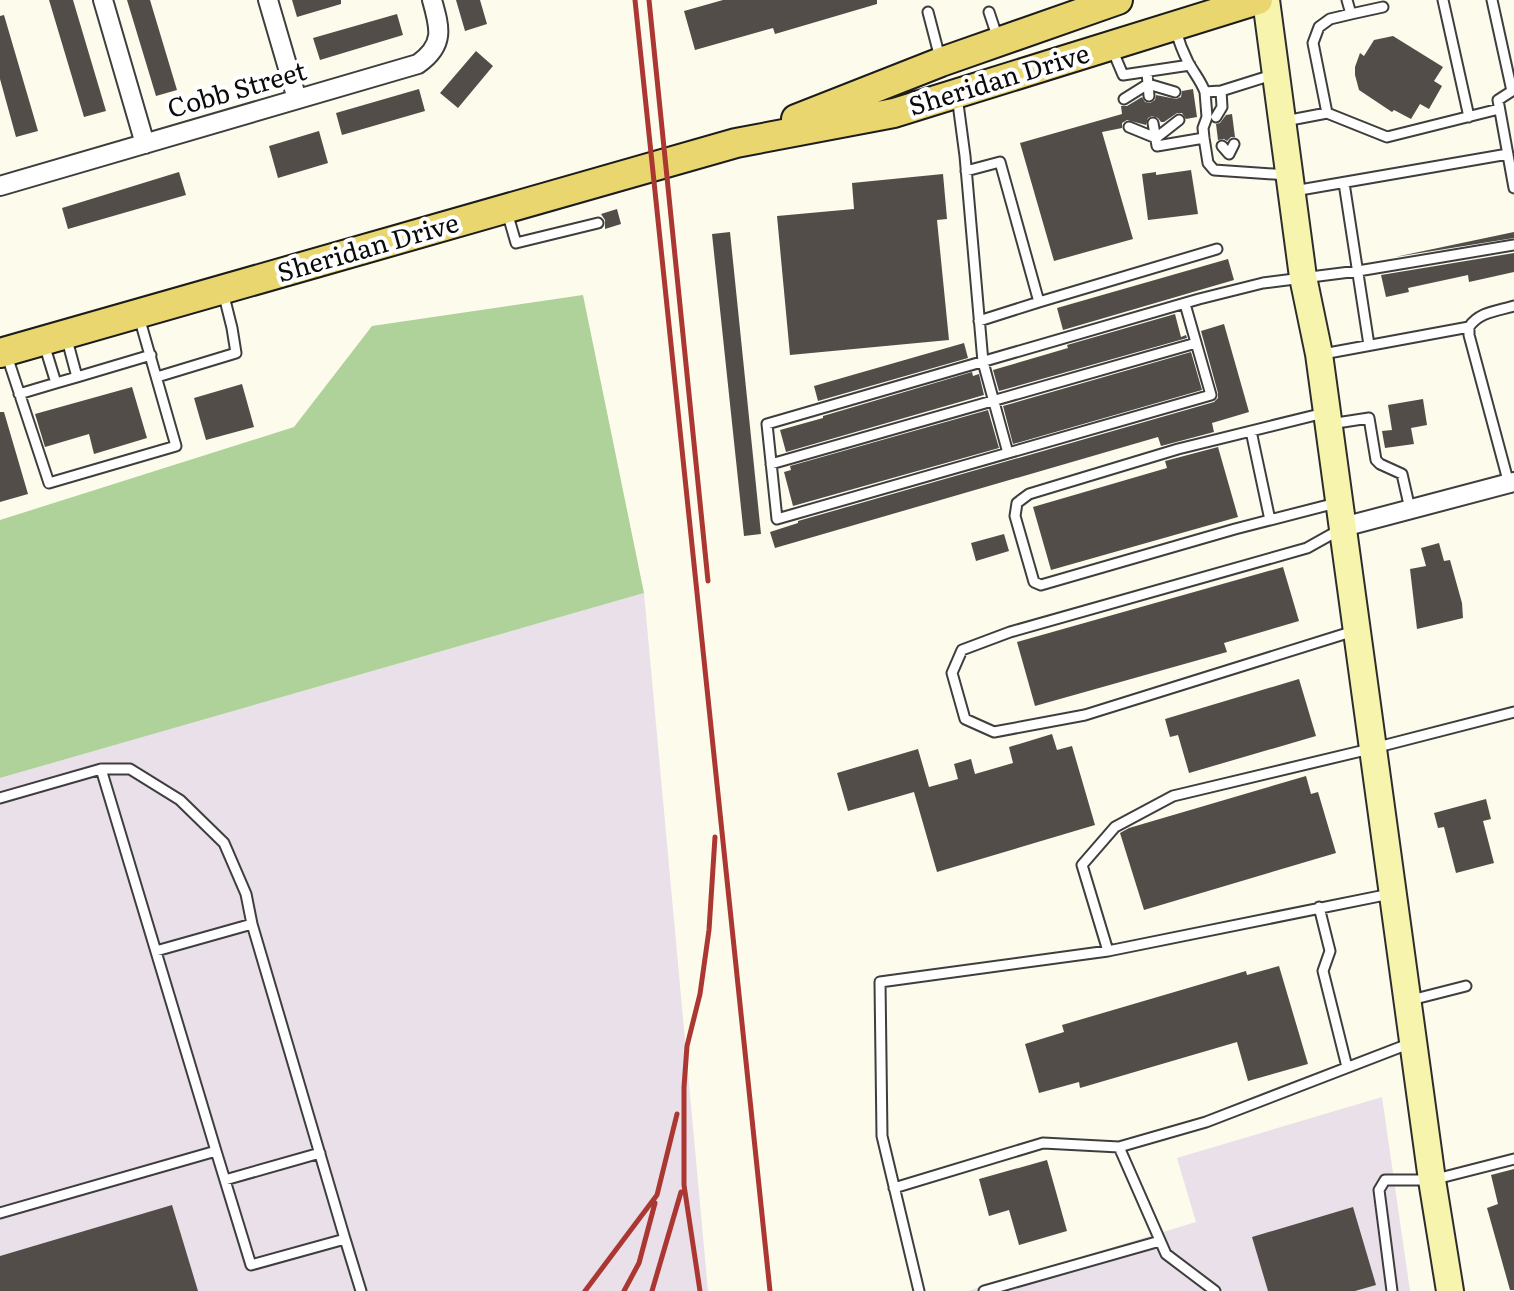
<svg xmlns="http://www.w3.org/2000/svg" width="1514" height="1291" viewBox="0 0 1514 1291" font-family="Literata,serif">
	<rect width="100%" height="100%" fill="#fdfbeb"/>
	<path fill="#e9e0e9" d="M644,593L708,1291H0V778Z
		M1382,1097L1410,1291H968L1196,1222L1177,1158Z"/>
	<path fill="#aed29a" d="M583,295L644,593L0,778V520L294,427L372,326Z"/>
	<path fill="#524d48" d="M49,0H73L106,111L84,117Z
		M127,0H150L177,90L156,96Z
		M292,0H341V4L297,17Z
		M456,0H480L487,24L465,31Z
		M723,0H877V4L775,34L773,28L695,50L684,11Z
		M397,14L403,35L320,60L313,38Z
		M4,15L38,131L16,137L0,79V16Z
		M1393,36L1443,67L1434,81L1442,86L1429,109L1420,104L1411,119L1394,110L1392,112L1359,90L1355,75V67L1360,53L1364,56L1374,40Z
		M476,51L493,66L458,108L440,93Z
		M419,89L425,111L342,135L336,113Z
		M1193,89L1197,117L1186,119L1182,113H1177L1164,122H1161L1158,118L1152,116L1148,118L1146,125L1127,120L1122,123V128L1102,132L1133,239L1054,261L1020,143L1122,114L1121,106H1127L1142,97L1145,102L1150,103L1155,100L1156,95L1176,99L1181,97L1182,91Z
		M1232,114L1235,137H1231L1227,141L1224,139L1218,140L1216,124L1220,123L1226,115Z
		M319,131L328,163L278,178L269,146Z
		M1191,170L1198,214L1148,220L1142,174L1156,172V175Z
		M179,172L186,195L68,229L62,208Z
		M943,174L947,219L937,220L949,340L790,355L777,216L854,209L852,183Z
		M617,209L621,224L605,229V220L601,214Z
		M730,232L761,534L744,536L712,234Z
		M1514,232V238L1395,257Z
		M1514,253V272L1469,282L1468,275L1408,288L1409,292L1386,297L1381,275Z
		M1228,259L1234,280L1063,330L1057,308Z
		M1175,314L1181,337L1186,335L1187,338L999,391L993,370L1068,348L1067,345Z
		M1224,324L1249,412L1212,423L1214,432L1161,446L1158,437L775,548L770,532L798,523V521L1214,402L1218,398V393L1201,331Z
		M964,343L968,358L818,401L814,386Z
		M1191,352L1202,390L1013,444L1003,406Z
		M972,372L973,376L979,374L984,395L786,452L780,430L823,418V416Z
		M242,384L254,427L206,440L194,398Z
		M132,387L147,438L94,454L89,434L45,447L35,414Z
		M1423,399L1427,425L1411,428L1414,444L1385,448L1382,431L1392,430L1388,405Z
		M988,410L999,448L793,506L784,472L791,470L790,466Z
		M0,412H4L28,494L0,502Z
		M1218,447L1238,517L1051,570L1033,507L1167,468L1165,461Z
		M1004,534L1009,551L976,561L971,543Z
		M1439,543L1444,561L1450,560L1462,603L1463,618L1417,629L1410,569L1426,566L1421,548Z
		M1283,567L1299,621L1224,643L1227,652L1035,706L1017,642Z
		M1299,679L1316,736L1189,773L1178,735L1170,737L1165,719Z
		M1052,734L1057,750L1072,746L1095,825L937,872L914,792L848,811L837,773L918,749L929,787L958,779L954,764L971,759L975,774L1013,763L1009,747Z
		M1306,776L1311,794L1318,792L1336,853L1144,910L1120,833L1129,828Z
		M1486,799L1491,819L1483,821L1494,863L1456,873L1444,827L1438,828L1434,813Z
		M1279,966L1308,1064L1248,1081L1237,1042L1080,1088L1079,1082L1039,1093L1025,1044L1064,1032L1062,1025L1246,971L1247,975Z
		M1047,1160L1067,1231L1019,1245L1009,1210L989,1216L979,1179Z
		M1514,1169V1290H1510L1487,1208L1498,1204L1491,1175Z
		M172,1205L198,1291H0V1256Z
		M1353,1207L1376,1285L1355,1291H1268L1252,1237Z"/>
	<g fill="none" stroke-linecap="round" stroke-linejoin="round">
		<defs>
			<path id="service" d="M1443,0L1469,117
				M1492,0L1512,91L1498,100L1514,188
				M928,12L940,58
				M989,12L998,39
				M1351,14L1383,7
				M1176,31C1179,42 1183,52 1188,62C1194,73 1201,81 1205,92
				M1112,49L1123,75L1190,65
				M1272,75L1221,91L1205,92L1207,117L1203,128L1204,138L1208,163L1214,170L1288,175
				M957,96L965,156L983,362L1008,453
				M1149,96L1148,84L1175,92
				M1124,99L1148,84L1147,73
				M1327,113L1313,43L1319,27L1330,19L1351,14L1347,0
				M1216,117L1222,107L1221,91
				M1285,121L1327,113L1387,137L1499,109
				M1153,123L1157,146L1204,138
				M1129,127L1156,138L1179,120
				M1222,146L1229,154L1234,144
				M966,171L1000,162L1039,302L979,321
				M1344,183L1369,345
				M1294,191L1508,154
				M507,212L516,243L598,223
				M1039,302L1217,249
				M1185,304L1211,395L777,519L767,424L1199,299L1263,283L1358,271L1514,245
				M1469,327V335L1509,484
				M1323,354L1469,327C1479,312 1497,311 1514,306
				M7,356L49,483L176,446L139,317
				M77,377L151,355
				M157,377L236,353L232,328L223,292
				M56,383L77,377L66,336
				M19,394L56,383L44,344
				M1324,413L1178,449L1029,494L1017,503L1015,516L1034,582L1041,585L1235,529L1336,503
				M1330,424L1369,418L1376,460L1380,464L1402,474L1410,509
				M1251,431L1270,520
				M771,464L1196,343
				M1341,529L1307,548L1010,632L962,650L952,673L965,719L994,732L1085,715L1354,631
				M101,769H130L180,800L224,843L246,894L252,924
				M0,798L101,769L216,1151L251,1265L345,1239L252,924L156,951
				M1319,907L1330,951L1323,971L1347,1067
				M1108,951L1082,865L1115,827L1173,796L1374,748L1514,712
				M1411,1000L1466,986
				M225,1180L320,1153
				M894,1188L1043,1143L1119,1147
				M0,1213L216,1151
				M345,1239L361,1291
				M919,1291L882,1136L880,982L1108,951L1390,894
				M984,1291L1160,1241
				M1215,1291L1166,1254L1119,1147L1206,1122L1411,1043
				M1392,1291L1379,1190L1385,1180H1432L1514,1159"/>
			<path id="minor" d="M103,0L145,144
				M268,0L297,99
				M0,186L418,64C445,45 440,28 432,0
				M1343,527L1514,482"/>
			<path id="secondary" d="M1266,0L1303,277L1319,354L1432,1180L1450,1291"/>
			<path id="primary" d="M796,119L941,62L1118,0
				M0,353L736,143L894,113L1258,0"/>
		</defs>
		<use href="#service" stroke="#3e3e3e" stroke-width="13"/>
		<use href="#minor" stroke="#3e3e3e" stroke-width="22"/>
		<use href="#secondary" stroke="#2d2d2d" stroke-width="30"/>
		<use href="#primary" stroke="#1c1c1c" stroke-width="32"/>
		<use href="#service" stroke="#fff" stroke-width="9"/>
		<use href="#minor" stroke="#fff" stroke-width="18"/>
		<use href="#secondary" stroke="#f6f4ad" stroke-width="26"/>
		<use href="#primary" stroke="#e9d66e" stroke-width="28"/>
		<path stroke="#ab3733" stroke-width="5" d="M635,0L770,1291
			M649,0L708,581
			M585,1291L657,1195L677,1114
			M624,1291L639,1263L655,1203
			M652,1291L681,1192
			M700,1291L684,1185V1087L687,1046L700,994L709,930L715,837"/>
	</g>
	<g text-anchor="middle" stroke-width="8" stroke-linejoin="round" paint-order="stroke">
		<g font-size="26" fill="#0b0b0b" stroke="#fff">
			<text transform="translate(999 80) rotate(-17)" y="9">Sheridan Drive</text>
			<text transform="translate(237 90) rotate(-16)" y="9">Cobb Street</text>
			<text transform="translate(368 248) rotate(-16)" y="9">Sheridan Drive</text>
		</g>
	</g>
</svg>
